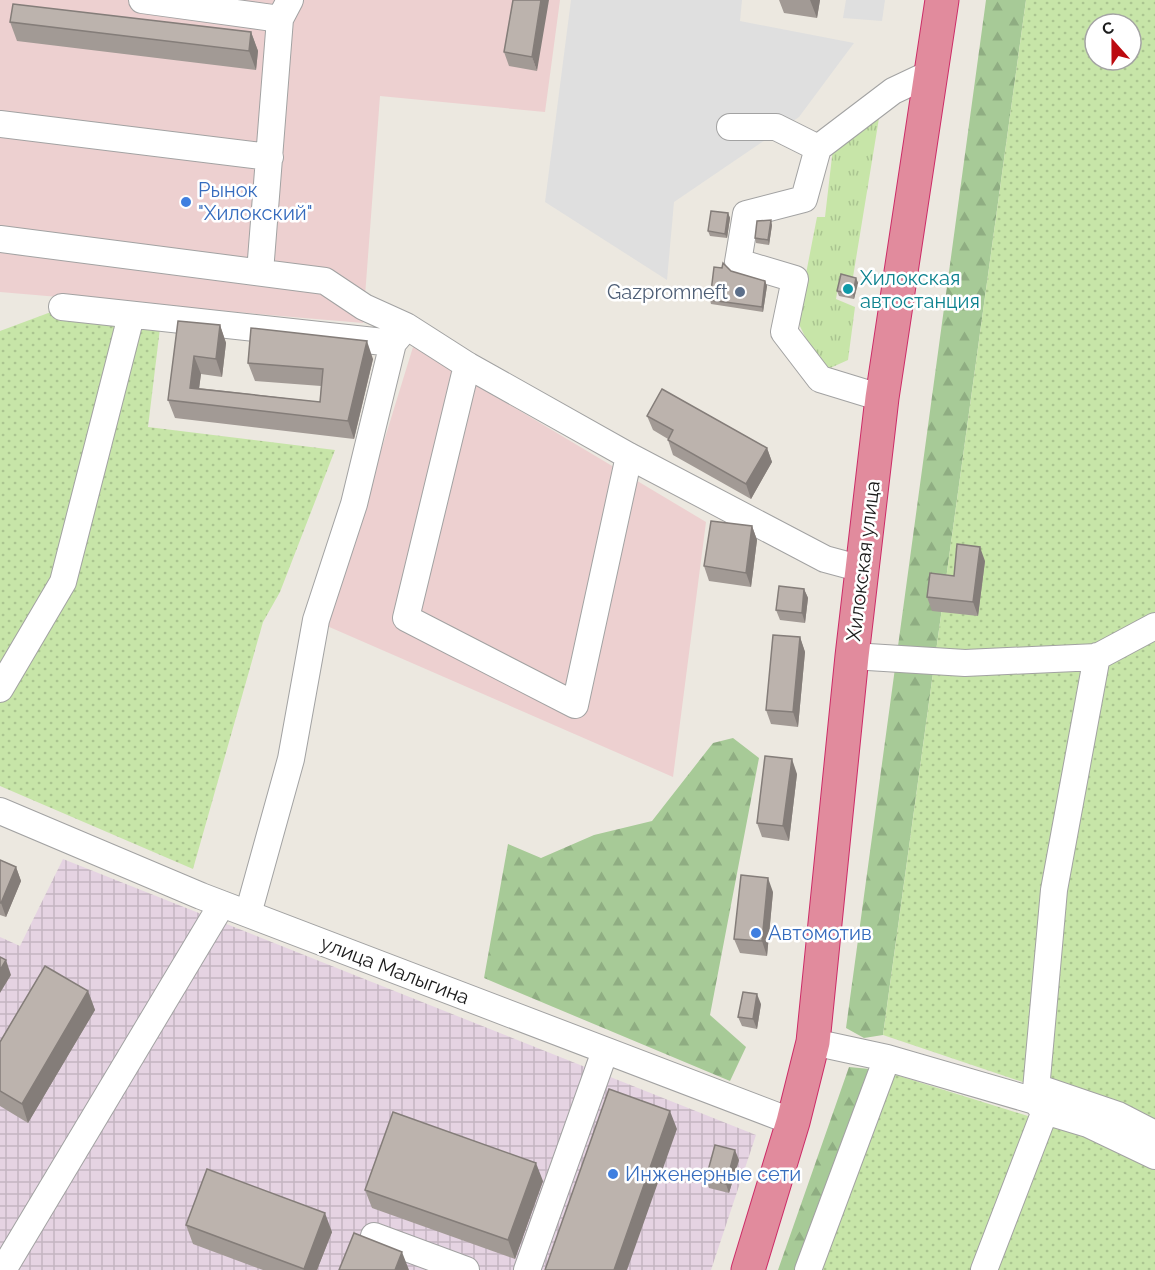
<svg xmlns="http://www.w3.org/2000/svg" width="1155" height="1270" viewBox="0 0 1155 1270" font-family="Raleway,sans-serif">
	<defs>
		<pattern id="industrial-grid" width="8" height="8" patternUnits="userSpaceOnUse" patternTransform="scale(1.5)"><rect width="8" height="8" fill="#e5d3e2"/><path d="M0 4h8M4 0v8" fill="none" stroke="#c4b5c1"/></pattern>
		<pattern id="grass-tufts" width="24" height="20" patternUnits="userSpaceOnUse" patternTransform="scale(1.5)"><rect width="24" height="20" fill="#c7e5a8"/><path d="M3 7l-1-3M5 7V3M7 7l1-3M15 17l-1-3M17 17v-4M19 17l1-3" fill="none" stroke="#aac490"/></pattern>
		<pattern id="forest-firs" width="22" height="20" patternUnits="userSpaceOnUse" patternTransform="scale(1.5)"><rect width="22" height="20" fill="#a7ca97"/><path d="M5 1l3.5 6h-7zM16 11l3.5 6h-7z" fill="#8fad82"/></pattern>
		<pattern id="garden-dots" width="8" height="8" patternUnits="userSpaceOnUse" patternTransform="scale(1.5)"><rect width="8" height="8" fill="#c7e5a8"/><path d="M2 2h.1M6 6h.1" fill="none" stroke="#aac490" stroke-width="1.8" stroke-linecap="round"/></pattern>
	</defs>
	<rect width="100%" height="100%" fill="#ece8e0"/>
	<path fill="#edd0d0" d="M0,0H560L545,112L380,96L363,323L0,292Z
		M413,347L706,522L673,777L327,626Z"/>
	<path fill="url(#industrial-grid)" d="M63,859L756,1135L711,1270H0V937L20,946Z"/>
	<path fill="url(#grass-tufts)" d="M880,112L853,277L840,276L836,299L855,307L848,360L828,369L818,364L797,320L817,217H825L833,148L860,132Z"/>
	<path fill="url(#forest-firs)" d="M986,0H1026L883,1035L864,1038L846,1028Z
		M733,738L759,758L710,1015L746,1047L730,1081L484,978L508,844L541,858L594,835L652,821L713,743Z
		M849,1067L880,1070L805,1270H778Z"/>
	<path fill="url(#garden-dots)" fill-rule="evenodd" d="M1026,0H1155V1143L1079,1101L883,1035ZM1095,24H1131V60H1095Z
		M51,312L160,328L148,427L335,450L280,592L263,622L193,869L0,786V331Z
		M880,1070L1063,1127L1155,1167V1270H805Z"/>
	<path fill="#dfdfdf" d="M571,0H742L740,21L854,43L799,117L674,202L667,280L545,202Z
		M846,0H885L882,21L843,18Z"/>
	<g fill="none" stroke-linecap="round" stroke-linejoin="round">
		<defs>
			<path id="minor" d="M142,0L280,19
				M0,124L270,157
				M730,127H776L818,148
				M0,239L325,281L364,307L406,326L467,365L629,456L825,559L862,569
				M260,272L280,19L290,0
				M62,307L393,343L404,330
				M467,365L406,618L575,705L629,456
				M882,398L820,379L784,332L795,279L738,262L746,214L804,199L818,148L893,91L929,74
				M852,656L965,663L1097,657L1155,626
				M0,689L63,582L131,316
				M0,811L201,896L793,1122
				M248,914L291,759L316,620L354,504L393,343
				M813,1042L887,1058L1035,1101L1045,1111L1088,1124L1155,1156
				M1036,1087L1118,1115L1155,1134
				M1035,1101L1054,890L1097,656
				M374,1236L466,1270
				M3,1270L222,904
				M527,1270L605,1051
				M808,1270L887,1058
				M984,1270L1045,1111"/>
			<path id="highway" d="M748,1270L793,1122L813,1042L852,656L882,398L942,0"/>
		</defs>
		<use href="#minor" stroke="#a2a2a2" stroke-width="28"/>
		<use href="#highway" stroke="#cc2c67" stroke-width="35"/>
		<use href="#minor" stroke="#fff" stroke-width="26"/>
		<use href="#highway" stroke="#e18b9d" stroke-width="33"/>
	</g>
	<path fill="#a29a95" d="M513,0L537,71L509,66L504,52Z
		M779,0H820L817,18L784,13Z
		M10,22L251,32L258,51L256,70L17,41Z
		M728,213L730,218L727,238L710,236L708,231Z
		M772,225L769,245L756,243L755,238Z
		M731,271L765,281L767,286L763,312L711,304L710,300Z
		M856,278L858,283L854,299L839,296L837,291Z
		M178,321L220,325L226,343L222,377L201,374L199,388L320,402L321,386L255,381L248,363L373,359L354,439L175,418L168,400Z
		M647,416L767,448L772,462L751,499L673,455L668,440V439L653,430Z
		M752,526L757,540L751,587L709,581L704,566Z
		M985,561L978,616L932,611L927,597L954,576Z
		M804,589L808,598L805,623L780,620L776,610Z
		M800,637L805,652L798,727L771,724L766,710Z
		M797,774L789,841L762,837L757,823Z
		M0,860L16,867L21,881L6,917L0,915Z
		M773,892L767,956L740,953L734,939Z
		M88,991L95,1010L28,1123L0,1106V1042Z
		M761,1004L757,1029L742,1026L738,1017Z
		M739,1160L729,1193L709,1188L706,1178Z
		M543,1181L515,1259L372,1208L365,1190Z
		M186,1225L332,1232L317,1270H263L193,1244Z"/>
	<path fill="#847d79" d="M541,0H549L537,71L532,57Z
		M810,0H820L817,18Z
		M251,32L258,51L256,70L249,51Z
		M728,213L730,218L727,238L725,234Z
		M771,220L772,225L769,245L768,240Z
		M856,278L858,283L854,299L853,294Z
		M765,281L767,286L763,312L762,307Z
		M220,325L226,343L222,377L216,359Z
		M367,341L373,359L354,439L348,421Z
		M194,356L201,374L197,404L190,388Z
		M767,448L772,462L751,499L746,484Z
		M752,526L757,540L751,587L746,573Z
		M980,547L985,561L978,616L973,602Z
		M804,589L808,598L805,623L802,613Z
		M800,637L805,652L798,727L793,712Z
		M792,759L797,774L789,841L783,826Z
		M16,867L21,881L6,917L1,903Z
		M768,878L773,892L767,956L762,941Z
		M6,960L11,975L0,993V970Z
		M88,991L95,1010L28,1123L22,1104Z
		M757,994L761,1004L757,1029L753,1019Z
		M670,1111L677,1129L627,1270H614Z
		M735,1150L739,1160L729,1193L726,1184Z
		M536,1163L543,1181L515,1259L508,1240Z
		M325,1213L332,1232L317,1270H304V1269Z
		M402,1252L409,1270H395Z"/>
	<path fill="#bcb3ad" stroke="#847d79" stroke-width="1.5" d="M513,0H541L532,57L504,52Z
		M13,4L251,32L249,51L10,22Z
		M711,211L728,213L725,234L708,231Z
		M771,220L768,240L755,238L757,221Z
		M723,263L731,271L765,281L762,307L710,300L714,267L722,268Z
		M841,274L856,278L853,294L837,291Z
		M178,321L220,325L216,359L194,356L190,388L320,402L323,369L248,363L251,328L367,341L348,421L168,400Z
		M662,389L767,448L746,484L668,440L673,430L647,416Z
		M711,521L752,526L746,573L704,566Z
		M957,544L980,547L973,602L927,597L930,573L954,576Z
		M779,586L804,589L802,613L776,610Z
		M773,635L800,637L793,712L766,710Z
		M765,756L792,759L783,826L757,823Z
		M0,860L16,867L1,903H0Z
		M741,875L768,878L762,941L734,939Z
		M0,957L6,960L0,970Z
		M45,966L88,991L22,1104L0,1091V1042Z
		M743,992L757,994L753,1019L738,1017Z
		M609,1089L670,1111L614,1270H545Z
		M393,1112L536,1163L508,1240L365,1190Z
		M715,1145L735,1150L726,1184L706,1178Z
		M207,1169L325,1213L304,1269L186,1225Z
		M354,1233L402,1252L395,1270H339Z"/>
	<g fill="#3f7fe0" stroke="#fff" stroke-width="2">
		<circle cx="186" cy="202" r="6"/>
		<circle cx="756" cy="933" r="6"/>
		<circle cx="613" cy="1174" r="6"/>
	</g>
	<circle fill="#0f9aa8" stroke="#fff" stroke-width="2" cx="848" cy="289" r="6"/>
	<circle fill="#5c6f8a" stroke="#fff" stroke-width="2" cx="740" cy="292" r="6"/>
	<g text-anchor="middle" stroke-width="5" stroke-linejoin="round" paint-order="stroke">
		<g font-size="20" fill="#366cbe" stroke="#fff" text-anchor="start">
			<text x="198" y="197">Рынок<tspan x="198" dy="23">"Хилокский"</tspan></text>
			<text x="768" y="940">Автомотив</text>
			<text x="625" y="1181">Инженерные сети</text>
		</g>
		<g font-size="20" fill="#0d838f" stroke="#fff" text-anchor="start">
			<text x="860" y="285">Хилокская<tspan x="860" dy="23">автостанция</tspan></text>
		</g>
		<g font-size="20" fill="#4e5e75" stroke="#fff" text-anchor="end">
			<text x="728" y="299">Gazpromneft</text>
		</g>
		<g font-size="20" fill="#1b1b1b" stroke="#fff">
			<text transform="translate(863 561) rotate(-83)" y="7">Хилокская улица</text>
			<text transform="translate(395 970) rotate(21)" y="7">улица Малыгина</text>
		</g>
	</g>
	<g transform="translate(1113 42) rotate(339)"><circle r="28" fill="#ffffff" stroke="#a4a4a4" stroke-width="1.5"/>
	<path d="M0-4.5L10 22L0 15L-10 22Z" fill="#bc0a0f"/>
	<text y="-9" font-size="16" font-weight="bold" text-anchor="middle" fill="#1b1b1b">С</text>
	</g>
</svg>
